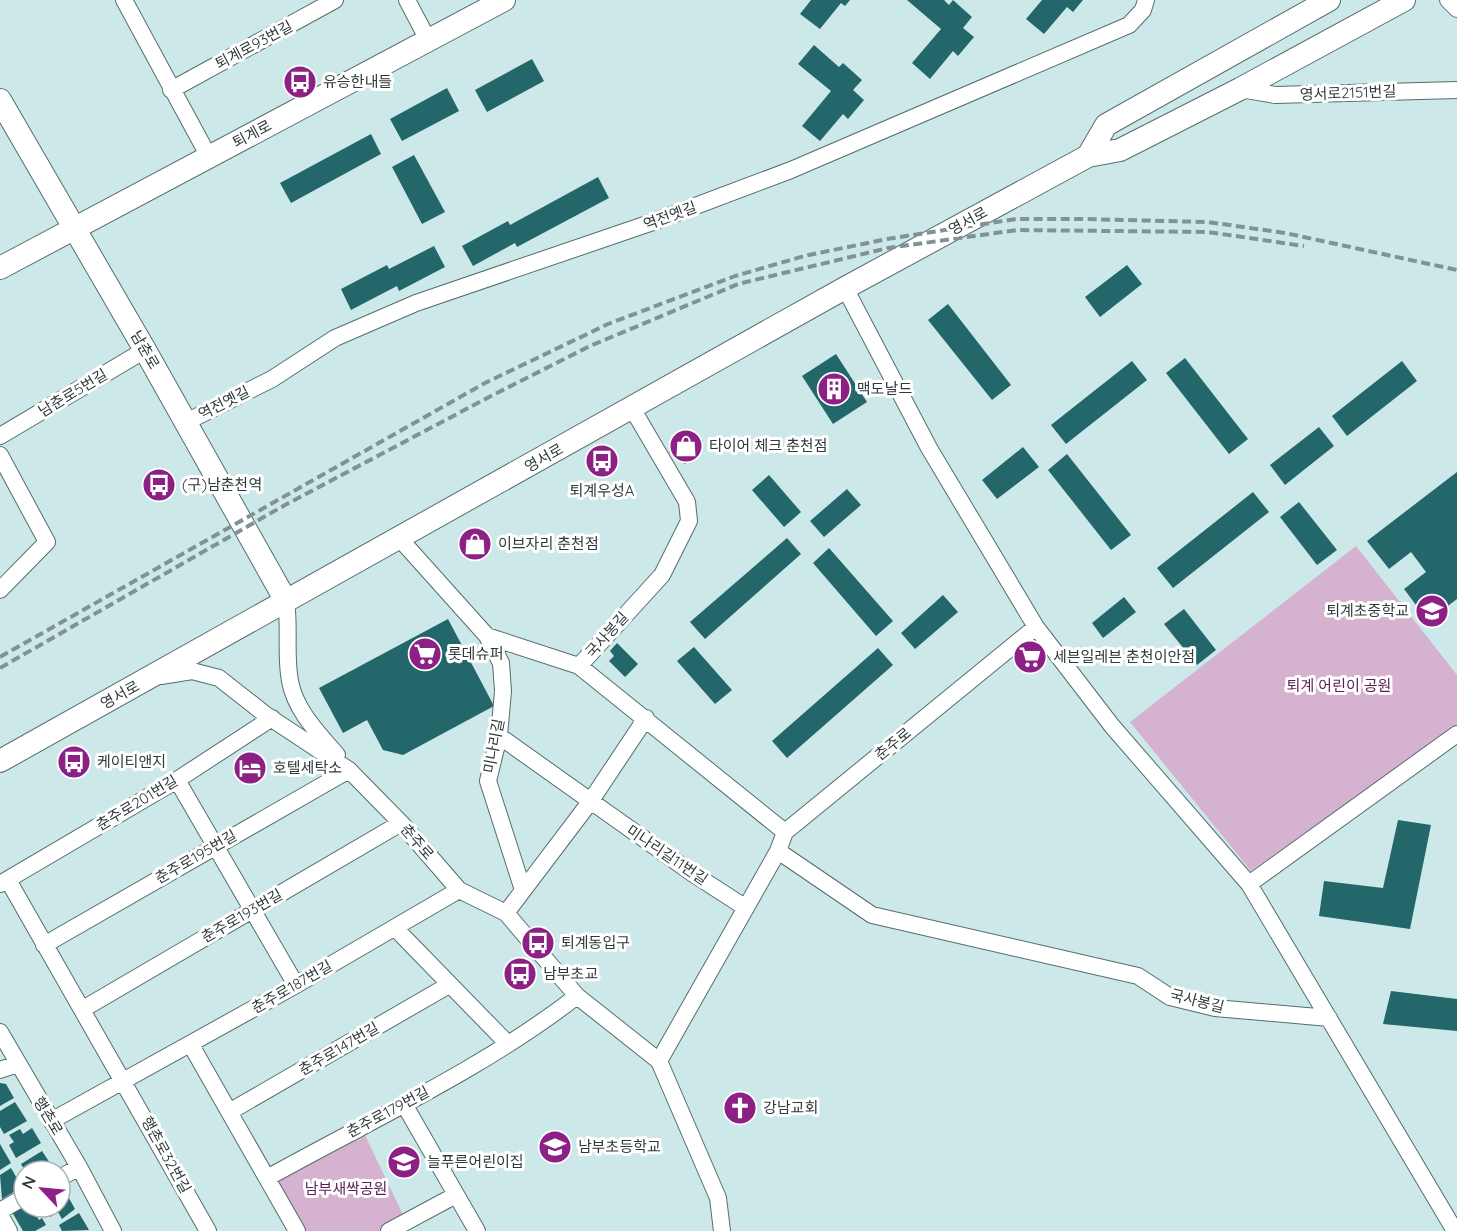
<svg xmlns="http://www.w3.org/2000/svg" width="1457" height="1231" viewBox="0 0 1457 1231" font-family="Quicksand,'Noto Sans KR',sans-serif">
	<rect width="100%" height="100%" fill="#cde8e9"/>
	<path fill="#d5b2d0" d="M1356,546L1457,675V725L1251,871L1130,722Z
		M364,1133L405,1219L380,1231H303L277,1183L284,1176Z"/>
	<path fill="#23676b" d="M811,0H850L845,6L841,3L820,29L800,14Z
		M907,0H944L949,5L953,0L972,17L963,28L974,37L958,56L953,51L930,79L912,63L941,29Z
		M1042,0H1083L1073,12L1067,7L1044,34L1026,19Z
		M814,45L839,67L843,63L862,80L853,90L864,100L848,119L843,114L820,141L802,126L831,91L798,64Z
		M532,59L544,81L487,112L475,90Z
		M447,88L459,111L402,141L390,119Z
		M371,134L381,154L291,203L280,183Z
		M414,155L445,212L422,224L392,167Z
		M598,177L609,198L517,247L515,243L473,266L462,246L508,221L510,225Z
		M434,246L445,267L399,291L397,286L351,310L341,289L387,265L389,269Z
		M1127,265L1142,284L1100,317L1085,297Z
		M948,304L1011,385L992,400L928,320Z
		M836,354L867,402L833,424L802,376Z
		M1185,358L1248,439L1229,454L1166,373Z
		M1132,361L1147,380L1066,444L1051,425Z
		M1402,361L1417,381L1347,436L1332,416Z
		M1319,427L1334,446L1285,485L1270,465Z
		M686,429L703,441L685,464L669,452Z
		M1023,447L1039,467L997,499L982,480Z
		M1067,454L1131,535L1111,550L1048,470Z
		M1457,472V599L1428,621L1404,589L1426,572L1411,552L1389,569L1367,541Z
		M769,475L801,512L784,527L752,490Z
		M847,489L861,505L824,537L810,521Z
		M1253,492L1269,512L1173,588L1157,568Z
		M1299,502L1337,550L1317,565L1280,517Z
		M787,538L801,554L705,639L690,622Z
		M829,548L893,621L876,636L813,563Z
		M943,595L958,612L915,649L901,633Z
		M1124,597L1136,612L1103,638L1092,623Z
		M1184,609L1216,650L1197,665L1164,624Z
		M448,619L494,706L403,755L383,750L367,720L343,733L319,688Z
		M617,643L638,664L625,677L609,661L614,656L610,651Z
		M694,647L732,690L715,704L677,661Z
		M878,648L893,665L787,758L772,741Z
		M1398,820L1431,825L1410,929L1319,916L1324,881L1383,888Z
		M1391,991L1457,999V1031L1383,1024Z
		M0,1083L6,1084L14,1098L0,1106Z
		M15,1102L27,1121L4,1134L0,1127V1111Z
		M32,1128L41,1143L16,1158L9,1145L14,1142L9,1135L20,1129L23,1134Z
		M0,1144L11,1163L0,1170Z
		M42,1151L50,1163L49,1171H25L21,1164Z
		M11,1168L22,1187L2,1199L0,1175Z
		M65,1191L75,1209L62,1219L58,1212L50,1217L44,1208L60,1207V1194Z
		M24,1205L31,1207L39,1220L42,1218L46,1225L35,1231H23L12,1212Z
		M79,1213L89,1230L62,1231L59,1225Z"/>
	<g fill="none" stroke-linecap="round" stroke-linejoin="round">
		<defs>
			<path id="street" d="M124,0L209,157
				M407,0L428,40
				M1448,0L1457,9
				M1240,89L1275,95L1457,90
				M171,90L335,0
				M845,288L929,448L1036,627L1112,726L1249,884L1455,1231
				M186,422L272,379L335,338L416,303L653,222L791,170L1129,25L1143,10L1146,0
				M0,436L145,350
				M0,455L47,542L0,590
				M400,539L487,636L579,666L785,832
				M286,601C290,628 285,655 290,681C295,710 318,733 337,755
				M487,636L501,663L503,691L499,736L488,781L523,890
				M579,666L662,575L689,521L687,502L632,408
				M161,676L192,671L219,678L266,715L349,770L401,823L459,890L506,913L577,996L659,1061L718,1198L722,1231
				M499,736L692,873L746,908
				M177,780L296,985
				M778,851L872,915L1138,976L1170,997L1215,1008L1329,1018
				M8,880L208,1231
				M0,884L177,780L272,718
				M1249,884L1457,734
				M506,913L590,802L646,718
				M395,928L507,1043
				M44,945L349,770
				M83,1009L401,823
				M0,1032L79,1167L113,1231
				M191,1045L297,1231
				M659,1061L778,851L785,832L1036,627
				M0,1070L18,1064
				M404,1104L477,1231
				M229,1112L449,985
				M51,1121L296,985L459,890
				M60,1178L79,1167
				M267,1178C371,1120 483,1069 577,996
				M0,1211L24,1197
				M0,1215L9,1231
				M389,1231L456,1195"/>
			<path id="secondary" d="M0,100L145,350L286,601
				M1088,156L1106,125L1329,0
				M0,268L504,0
				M0,761L845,288L1088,156L1120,150L1240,89L1404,0"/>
		</defs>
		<use href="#street" stroke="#556d6f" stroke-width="18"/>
		<use href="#secondary" stroke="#556d6f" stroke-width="24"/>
		<use href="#street" stroke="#fff" stroke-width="16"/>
		<use href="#secondary" stroke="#fff" stroke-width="22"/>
		<path stroke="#809293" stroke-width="4" stroke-dasharray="9 4.5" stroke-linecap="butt" d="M0,657L485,383L608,324L735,276L804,256L887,239L1016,219H1083L1208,222L1285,233L1457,270
			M0,668L285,505L491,396L590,346L738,284L888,248L1017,230L1208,232L1304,246"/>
	</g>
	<defs>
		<symbol id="bus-disc" viewBox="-11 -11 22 22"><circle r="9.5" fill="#8c2085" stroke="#fff"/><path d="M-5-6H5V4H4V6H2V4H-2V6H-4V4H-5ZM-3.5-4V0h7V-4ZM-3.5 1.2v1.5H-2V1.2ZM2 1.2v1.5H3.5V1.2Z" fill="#fff"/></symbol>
		<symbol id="building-disc" viewBox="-11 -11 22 22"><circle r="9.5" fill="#8c2085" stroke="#fff"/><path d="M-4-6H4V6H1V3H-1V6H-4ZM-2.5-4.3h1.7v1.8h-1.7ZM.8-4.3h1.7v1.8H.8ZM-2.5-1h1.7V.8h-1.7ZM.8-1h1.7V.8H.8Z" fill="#fff"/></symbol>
		<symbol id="shop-disc" viewBox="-11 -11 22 22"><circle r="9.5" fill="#8c2085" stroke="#fff"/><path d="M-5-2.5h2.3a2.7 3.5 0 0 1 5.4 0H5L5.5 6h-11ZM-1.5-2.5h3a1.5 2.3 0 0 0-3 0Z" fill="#fff"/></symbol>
		<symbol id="school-disc" viewBox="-11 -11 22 22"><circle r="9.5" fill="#8c2085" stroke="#fff"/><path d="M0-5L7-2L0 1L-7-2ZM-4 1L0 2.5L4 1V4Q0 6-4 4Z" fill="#fff"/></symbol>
		<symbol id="supermarket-disc" viewBox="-11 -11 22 22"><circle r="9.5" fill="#8c2085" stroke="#fff"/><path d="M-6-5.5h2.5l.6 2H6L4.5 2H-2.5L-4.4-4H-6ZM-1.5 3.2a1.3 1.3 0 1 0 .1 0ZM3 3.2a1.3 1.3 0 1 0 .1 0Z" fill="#fff"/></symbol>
		<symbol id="hotel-disc" viewBox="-11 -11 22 22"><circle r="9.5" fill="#8c2085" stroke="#fff"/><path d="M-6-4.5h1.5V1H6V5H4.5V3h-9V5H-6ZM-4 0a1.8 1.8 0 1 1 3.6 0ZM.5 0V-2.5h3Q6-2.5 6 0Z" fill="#fff"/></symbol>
		<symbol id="church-disc" viewBox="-11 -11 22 22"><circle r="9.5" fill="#8c2085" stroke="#fff"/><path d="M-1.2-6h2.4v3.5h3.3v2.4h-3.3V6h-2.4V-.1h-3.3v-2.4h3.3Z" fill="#fff"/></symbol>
	</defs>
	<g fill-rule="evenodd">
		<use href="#bus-disc" x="281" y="63" width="38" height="38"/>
		<use href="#building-disc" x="815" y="370" width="38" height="38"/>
		<use href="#shop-disc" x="667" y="427" width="38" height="38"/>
		<use href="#bus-disc" x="583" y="442" width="38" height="38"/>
		<use href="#bus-disc" x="140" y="466" width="38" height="38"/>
		<use href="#shop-disc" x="456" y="525" width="38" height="38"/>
		<use href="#school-disc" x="1413" y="592" width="38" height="38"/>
		<use href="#supermarket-disc" x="406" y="635" width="38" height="38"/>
		<use href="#supermarket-disc" x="1011" y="638" width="38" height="38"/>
		<use href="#bus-disc" x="55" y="743" width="38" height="38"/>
		<use href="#hotel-disc" x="231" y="749" width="38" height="38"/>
		<use href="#bus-disc" x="519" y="924" width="38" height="38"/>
		<use href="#bus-disc" x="501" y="955" width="38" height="38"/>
		<use href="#church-disc" x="721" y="1089" width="38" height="38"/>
		<use href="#school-disc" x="536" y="1128" width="38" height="38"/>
		<use href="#school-disc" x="385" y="1143" width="38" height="38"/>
	</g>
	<g text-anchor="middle" stroke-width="6" stroke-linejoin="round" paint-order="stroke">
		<g font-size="15" fill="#303a3b" stroke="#fff">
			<text transform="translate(254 45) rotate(-28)" y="5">퇴계로93번길</text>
			<text transform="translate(1348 93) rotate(-2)" y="5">영서로2151번길</text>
			<text transform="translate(252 134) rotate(-28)" y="5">퇴계로</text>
			<text transform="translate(670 216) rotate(-20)" y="5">역전옛길</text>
			<text transform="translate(968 221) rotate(-29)" y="5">영서로</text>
			<text transform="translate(145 350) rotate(60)" y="5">남춘로</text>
			<text transform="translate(73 393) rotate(-31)" y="5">남춘로5번길</text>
			<text transform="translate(224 403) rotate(-27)" y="5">역전옛길</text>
			<text transform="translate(544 458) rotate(-30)" y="5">영서로</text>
			<text transform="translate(607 635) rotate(-48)" y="5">국사봉길</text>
			<text transform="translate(120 695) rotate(-29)" y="5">영서로</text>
			<text transform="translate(893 744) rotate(-39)" y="5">춘주로</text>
			<text transform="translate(494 746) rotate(-79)" y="5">미나리길</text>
			<text transform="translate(137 803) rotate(-31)" y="5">춘주로201번길</text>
			<text transform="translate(417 842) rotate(49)" y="5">춘주로</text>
			<text transform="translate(667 855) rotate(34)" y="5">미나리길11번길</text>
			<text transform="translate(196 857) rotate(-30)" y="5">춘주로195번길</text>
			<text transform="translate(242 916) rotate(-30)" y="5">춘주로193번길</text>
			<text transform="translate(292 987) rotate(-30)" y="5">춘주로187번길</text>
			<text transform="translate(1197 1001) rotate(14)" y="5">국사봉길</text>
			<text transform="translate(339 1049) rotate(-30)" y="5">춘주로147번길</text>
			<text transform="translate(388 1112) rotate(-28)" y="5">춘주로179번길</text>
			<text transform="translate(48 1116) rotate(59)" y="5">행촌로</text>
			<text transform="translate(166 1155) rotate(61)" y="5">행촌로32번길</text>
		</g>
		<g font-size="15" fill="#303a3b" stroke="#fff" text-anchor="start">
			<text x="323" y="87">유승한내들</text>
			<text x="857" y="394">맥도날드</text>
			<text x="709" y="451">타이어 체크 춘천점</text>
			<text x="182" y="490">(구)남춘천역</text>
			<text x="602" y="496" text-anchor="middle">퇴계우성A</text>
			<text x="498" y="549">이브자리 춘천점</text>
			<text x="1409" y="616" text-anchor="end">퇴계초중학교</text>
			<text x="448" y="659">롯데슈퍼</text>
			<text x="1053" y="662">세븐일레븐 춘천이안점</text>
			<text x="97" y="767">케이티앤지</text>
			<text x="273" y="773">호텔세탁소</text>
			<text x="561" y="948">퇴계동입구</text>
			<text x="543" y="979">남부초교</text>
			<text x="763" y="1113">강남교회</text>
			<text x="578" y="1152">남부초등학교</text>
			<text x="427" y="1167">늘푸른어린이집</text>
		</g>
		<g font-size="15" fill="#5b1f56" stroke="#fff">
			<text x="1339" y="691">퇴계 어린이 공원</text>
			<text x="346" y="1194">남부새싹공원</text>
		</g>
	</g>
	<g transform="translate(42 1189) rotate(296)"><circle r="28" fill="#ffffff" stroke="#acb0b1" stroke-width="1.5"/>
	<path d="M0-4.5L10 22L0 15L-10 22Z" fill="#8c2085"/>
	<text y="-9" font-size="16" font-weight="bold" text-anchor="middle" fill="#303a3b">N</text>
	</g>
</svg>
